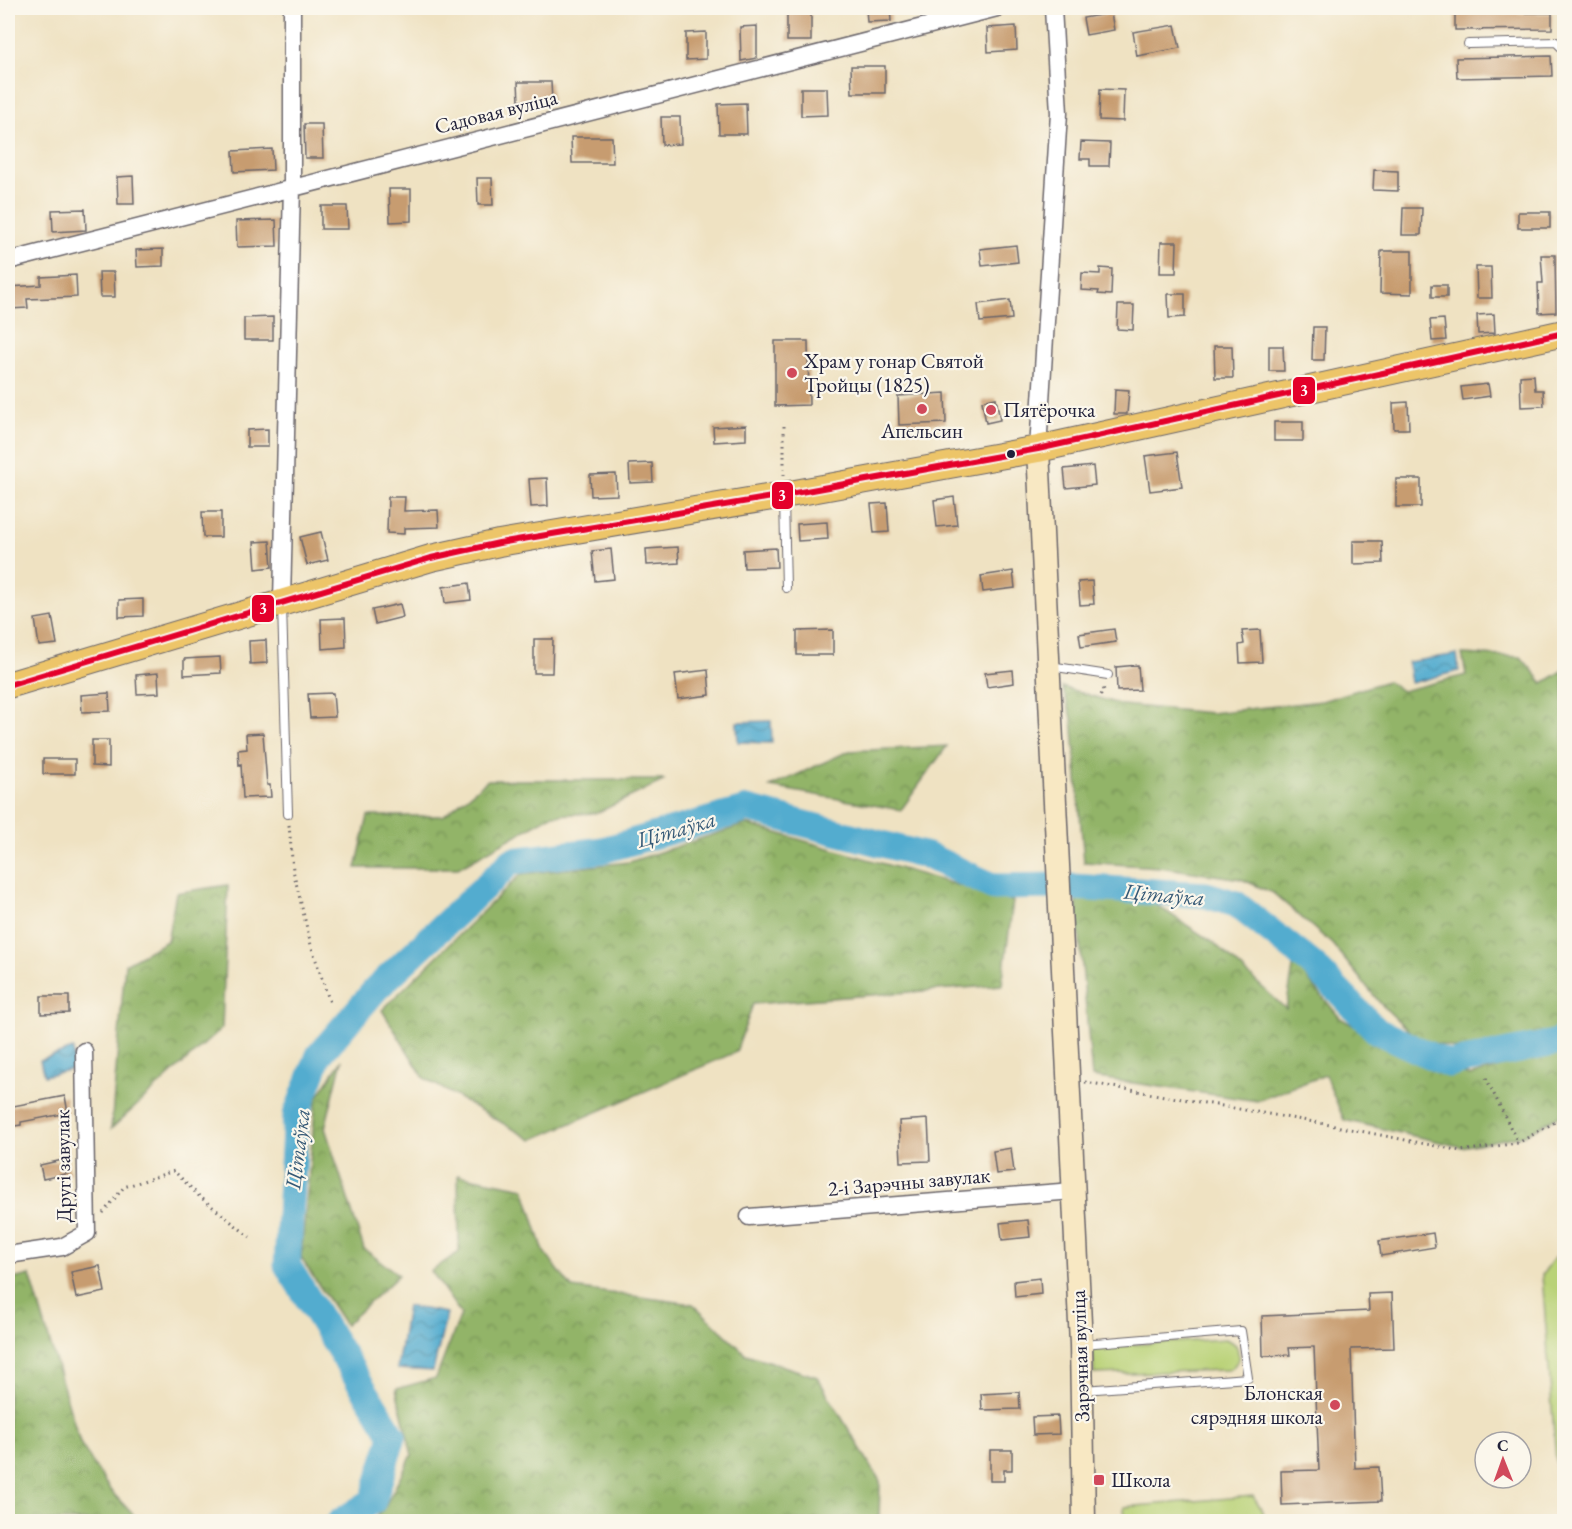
<svg xmlns="http://www.w3.org/2000/svg" width="1572" height="1529" viewBox="0 0 1572 1529" font-family="'EB Garamond',serif">
	<defs>
		<pattern id="forest-crowns" width="20" height="18" patternUnits="userSpaceOnUse" patternTransform="scale(1.5)"><rect width="20" height="18" fill="#92b468"/><path d="M2 6a3 3 0 1 1 6 0M12 15a3 3 0 1 1 6 0" fill="none" stroke="#779257"/></pattern>
		<pattern id="water-waves" width="16" height="10" patternUnits="userSpaceOnUse" patternTransform="scale(1.5)"><rect width="16" height="10" fill="#52accf"/><path d="M0 5q4-4 8 0t8 0" fill="none" stroke="#448ca9"/></pattern>
	</defs>
	<rect width="100%" height="100%" fill="#fbf7ec"/>
	<filter id="ink" filterUnits="userSpaceOnUse"><feTurbulence type="fractalNoise" baseFrequency=".0167" numOctaves="2"/><feDisplacementMap in="SourceGraphic" scale="12" xChannelSelector="R" yChannelSelector="G"/><feConvolveMatrix kernelMatrix="1 2 1 2 8 2 1 2 1" color-interpolation-filters="sRGB"/></filter>
	<filter id="wash" filterUnits="userSpaceOnUse"><feTurbulence type="fractalNoise" baseFrequency=".008" numOctaves="4" result="noise"/><feDisplacementMap in="SourceGraphic" scale="24" xChannelSelector="R" yChannelSelector="G"/><feGaussianBlur stdDeviation="1.35" result="paint"/><feColorMatrix in="noise" values="0 0 0 0 0 0 0 0 0 0 0 0 0 0 0 0 0 1.4 0 .05"/><feComposite in="paint" operator="in"/></filter>
	<g filter="url(#wash)">
		<rect width="100%" height="100%" fill="#efe2c2"/>
		<path fill="#b9d277" stroke="#6e7a59" stroke-width="1.5" d="M1564,1250V1494L1558,1487L1542,1275L1551,1262Z
			M1226,1339L1236,1345C1241,1356 1238,1365 1228,1370L1094,1374L1093,1347Z
			M1253,1496L1268,1521H1125L1124,1507Z"/>
		<path fill="url(#forest-crowns)" stroke="#5a6b52" stroke-width="1.5" d="M1462,654L1521,657L1543,683L1564,670V1029L1510,1045L1457,1049L1417,1039L1380,1003L1332,944L1273,893L1241,879L1159,867L1084,862L1072,718L1062,687L1122,705L1211,713L1322,701L1387,681L1402,691L1466,675Z
			M947,746L901,810L770,787L849,751Z
			M488,780H665L597,813L552,815L458,868H356L368,816H443Z
			M746,824L1013,901L1002,985L753,1004L736,1052L532,1140L424,1078L382,1010L521,874L629,862Z
			M228,885L222,1028L111,1129L125,964L167,941L176,893Z
			M1076,898L1152,902L1214,943L1286,1009L1294,962L1340,1018L1409,1057L1470,1076L1564,1047V1113L1524,1135L1462,1147L1344,1120L1325,1075L1257,1101L1092,1077Z
			M342,1060L325,1128L364,1249L399,1275L345,1325L301,1258L316,1099Z
			M458,1175L524,1188L544,1252L572,1288L693,1304L746,1354L817,1377L880,1481L879,1521H374L384,1508L412,1455L396,1389L436,1378L461,1314L431,1271L459,1252Z
			M30,1275L80,1443L110,1490L139,1521H8V1280Z"/>
		<path fill="url(#water-waves)" stroke="#3a6785" stroke-width="1.5" d="M1457,654L1459,671L1411,683L1408,662Z
			M771,721L772,743L738,742L737,722Z
			M73,1049V1069L44,1076L40,1060Z
			M407,1306L447,1313L433,1371L397,1369Z"/>
		<g fill="none" stroke-linecap="round" stroke-linejoin="round">
			<path stroke="#52accf" stroke-width="27" d="M340,1522L373,1501L393,1436L287,1265L296,1115L319,1055L376,989L512,861L603,850L748,809L928,856L994,887L1056,886L1206,895L1236,904L1312,964L1377,1031L1448,1064L1554,1043L1564,1038"/>
		</g>
		<g id="blocks">
			<path fill="#c79c6f" d="M866,8H890L891,21L867,22Z
				M1455,8H1491V13H1552V29L1455,30Z
				M787,9H811V41H787Z
				M1111,13L1114,30L1086,35L1083,18Z
				M1175,25L1180,48L1137,56L1133,32Z
				M757,26V58L741,61L740,27Z
				M1016,26L1017,50L988,52L987,28Z
				M706,32V59L686,60V33Z
				M1551,56L1552,76L1457,78L1456,58Z
				M851,66H885V93H852Z
				M518,82H551L552,101H519Z
				M801,88H827L828,115L801,116Z
				M1100,89L1124,90L1123,121L1099,120Z
				M746,103L747,134H719L718,104Z
				M661,117H680L681,144L662,145Z
				M304,124H322L323,158H305Z
				M571,137H612L613,163H572Z
				M1081,142L1110,143L1109,166H1090V159H1080Z
				M272,149L273,170L234,172L233,151Z
				M1374,170L1398,171V191L1373,190Z
				M133,176L134,204H118L117,177Z
				M477,178H492L493,205H478Z
				M389,189H411V221L390,222Z
				M321,206H347L348,229H321Z
				M1403,208H1422L1421,235H1402Z
				M85,209L86,230L53,232L52,210Z
				M1518,212H1550V228H1518Z
				M276,220L277,246L237,247L236,221Z
				M1161,242H1177L1176,273H1160Z
				M1016,245L1018,262L982,266L980,249Z
				M163,249V266L137,267L136,250Z
				M1381,251H1412V294L1380,293Z
				M1541,255H1555L1556,312L1539,313L1538,283H1543Z
				M1476,267H1491L1492,298H1477Z
				M1100,268L1112,269L1111,295L1098,294L1099,291L1081,290L1082,273L1100,274Z
				M99,272H114L115,297H100Z
				M76,275L77,297L27,299L28,308L8,309V287L41,285V277Z
				M1432,285H1447V297H1432Z
				M1168,294H1185V317L1169,318Z
				M1010,300L1012,319L980,322L978,304Z
				M1118,305H1134L1133,330L1117,329Z
				M1494,314L1495,333L1478,334L1477,315Z
				M273,317V340H244V318Z
				M1444,319L1446,340L1432,341L1430,320Z
				M1313,327H1325L1324,360H1312Z
				M775,341H808L809,405L775,406Z
				M1214,346H1232L1233,378H1215Z
				M1269,346H1283L1284,371H1269Z
				M1534,375L1535,390H1543L1544,406L1521,407L1520,376Z
				M1488,384L1490,396L1463,400L1461,387Z
				M1115,389L1129,390L1127,414H1114Z
				M945,393L946,423L899,425L898,396Z
				M996,398L1000,420L986,423L982,401Z
				M1408,402L1409,429H1394L1393,403Z
				M1274,422H1303V441H1274Z
				M746,425V440L714,442L713,427Z
				M268,429V447H247V430Z
				M1177,452L1182,487L1150,491L1145,456Z
				M652,463L653,482L630,483L629,464Z
				M1093,466L1095,485L1066,488L1064,469Z
				M616,474L617,495L591,496L590,475Z
				M547,478L548,506L531,507L529,479Z
				M1396,479H1421V507H1396Z
				M388,497H405L404,511L438,510L439,527L404,528V534L387,533Z
				M954,497L957,525L937,527L934,500Z
				M887,503L889,532L874,533L871,504Z
				M202,512H221V537H203Z
				M827,522L828,539L798,541L797,524Z
				M321,532L328,560L307,565L300,537Z
				M270,541L272,567L256,569L254,542Z
				M1353,541H1382L1383,563L1353,564Z
				M678,547L679,563L647,565L646,549Z
				M776,548L777,567L744,568L743,550Z
				M611,549L614,579L595,581L592,551Z
				M1013,571L1015,588L983,592L981,576Z
				M1092,581L1094,604L1080,605L1078,582Z
				M469,583L471,600L445,603L443,587Z
				M143,599V616L119,617V600Z
				M400,604L403,617L375,624L372,610Z
				M52,616L57,644L39,646L35,619Z
				M345,618L346,647L322,649L321,619Z
				M1114,629L1116,642L1081,647L1079,634Z
				M833,630V655H797V631Z
				M1260,630L1262,662L1240,663L1239,645L1244,644L1242,631Z
				M534,639H553L552,673H534Z
				M266,640L267,663L250,664L249,641Z
				M220,657L221,673L184,675V659Z
				M1138,665L1140,690L1117,691L1116,667Z
				M708,670L710,695L678,699L675,674Z
				M1013,670L1014,683L987,687L985,673Z
				M158,673L159,693L137,694L136,675Z
				M109,693L110,711L82,712L81,695Z
				M333,693L335,717L310,718L308,694Z
				M263,733L267,785H270L271,797L243,798L241,764L239,765L238,750L247,749L246,734Z
				M92,740H109V767L92,766Z
				M43,759H75V774H43Z
				M41,996H69V1013L41,1014Z
				M65,1096L68,1113L21,1122V1125L8,1127V1107Z
				M928,1119L930,1161L901,1162L899,1121Z
				M1011,1148L1014,1172L996,1174L993,1151Z
				M67,1159L70,1173L43,1179L40,1165Z
				M1028,1220L1030,1237L1002,1240L1000,1223Z
				M1433,1233L1435,1247L1381,1256L1379,1241Z
				M100,1266L105,1292L76,1298L71,1272Z
				M1040,1278L1041,1294L1015,1297L1014,1281Z
				M1392,1293L1394,1348L1351,1349L1355,1468L1379,1467L1381,1501L1282,1505L1281,1471L1319,1470L1314,1347L1289,1348L1290,1355L1263,1356L1262,1316L1369,1311L1368,1294Z
				M1019,1392L1020,1409L982,1410L981,1394Z
				M1058,1416L1059,1434L1033,1435L1032,1417Z
				M990,1450H1012V1470H1004V1481H990Z"/>
		</g>
	</g>
	<g filter="url(#ink)">
		<use href="#blocks" fill-opacity="0" stroke="#6a656a" stroke-width="1.5"/>
		<g fill="none" stroke-linecap="round" stroke-linejoin="round">
			<defs>
				<path id="lane" d="M1468,44L1556,42L1564,50
					M784,499L786,588
					M282,605L288,814
					M1050,666L1108,675
					M1083,1390L1248,1378L1241,1331L1083,1344"/>
				<path id="street" d="M8,261L997,8
					M1038,449L1059,113L1053,8
					M282,601L292,187V8
					M749,1217L1073,1191
					M8,1255L62,1247L87,1233L84,1051"/>
				<path id="secondary" d="M1038,449L1081,1344L1084,1522"/>
				<path id="primary" d="M8,685L431,558L499,543L784,495L1038,449L1564,333"/>
			</defs>
			<use href="#lane" stroke="#6a656a" stroke-width="10"/>
			<use href="#street" stroke="#6a656a" stroke-width="19"/>
			<use href="#secondary" stroke="#6a656a" stroke-width="25"/>
			<use href="#primary" stroke="#6a656a" stroke-width="28"/>
			<path stroke="#6a656a" stroke-width="3" stroke-dasharray="1.5 4.5" stroke-linecap="butt" d="M784,426V475
				M1101,695L1104,690L1102,685
				M289,825L293,870L311,945L330,1003
				M1486,1078L1518,1143
				M1085,1082L1325,1124L1461,1151L1518,1143L1564,1117
				M103,1213L124,1187L174,1171L199,1196L250,1237"/>
			<use href="#lane" stroke="#fff" stroke-width="8"/>
			<use href="#street" stroke="#fff" stroke-width="16"/>
			<use href="#secondary" stroke="#f8e8c3" stroke-width="22"/>
			<use href="#primary" stroke="#edc569" stroke-width="26"/>
			<defs>
				<path id="bus-1" d="M8,685L431,558L499,543L784,495L1038,449L1564,333"/>
			</defs>
			<use href="#bus-1" stroke="#fbf7ec" stroke-width="10"/>
			<use href="#bus-1" stroke="#e4002b" stroke-width="6"/>
		</g>
	</g>
	<g fill="#d1495b" stroke="#fbf7ec" stroke-width="2">
		<circle cx="792" cy="373" r="6"/>
		<circle cx="922" cy="409" r="6"/>
		<circle cx="991" cy="410" r="6"/>
		<circle cx="1335" cy="1405" r="6"/>
		<rect x="1093" y="1474" width="12" height="12" rx="3"/>
	</g>
	<circle fill="#22223b" stroke="#fbf7ec" stroke-width="2" cx="1011" cy="454" r="5"/>
	<g text-anchor="middle" stroke-width="4.5" stroke-linejoin="round" paint-order="stroke">
		<g font-size="21" fill="#22223b" stroke="#fbf7ec">
			<text transform="translate(496 112) rotate(-14)" y="7">Садовая вуліца</text>
			<text transform="translate(63 1166) rotate(-91)" y="7">Другі завулак</text>
			<text transform="translate(909 1182) rotate(-5)" y="7">2-і Зарэчны завулак</text>
			<text transform="translate(1080 1356) rotate(-92)" y="7">Зарэчная вуліца</text>
		</g>
		<g font-size="21" fill="#22223b" stroke="#fbf7ec" text-anchor="start">
			<text x="804" y="368">Храм у гонар Святой<tspan x="804" dy="24">Тройцы (1825)</tspan></text>
			<text x="1003" y="417">Пятёрочка</text>
			<text x="922" y="438" text-anchor="middle">Апельсин</text>
			<text x="1323" y="1400" text-anchor="end">Блонская<tspan x="1323" dy="24">сярэдняя школа</tspan></text>
			<text x="1111" y="1487">Школа</text>
		</g>
		<g font-size="22" font-style="italic" fill="#355976" stroke="#fbf7ec">
			<text transform="translate(676 829) rotate(-16)" y="8">Цітаўка</text>
			<text transform="translate(1164 894) rotate(5)" y="8">Цітаўка</text>
			<text transform="translate(297 1149) rotate(-83)" y="8">Цітаўка</text>
		</g>
	</g>
	<g stroke="#fbf7ec" stroke-width="2">
		<rect x="1292" y="376" width="24" height="29" rx="6" fill="#e4002b"/>
		<rect x="771" y="481" width="23" height="29" rx="6" fill="#e4002b"/>
		<rect x="251" y="594" width="24" height="29" rx="6" fill="#e4002b"/>
	</g>
	<g font-size="16" text-anchor="middle" font-weight="bold" fill="#fff">
		<text x="1304" y="396">3</text>
		<text x="782" y="501">3</text>
		<text x="263" y="614">3</text>
	</g>
	<rect width="1572" height="1529" fill="none" stroke="#fbf7ec" stroke-width="30"/>
	<g transform="translate(1503 1460) rotate(359)"><circle r="28" fill="#fbf7ec" stroke="#a4a2a5" stroke-width="1.5"/>
	<path d="M0-4.5L10 22L0 15L-10 22Z" fill="#d1495b"/>
	<text y="-9" font-size="16" font-weight="bold" text-anchor="middle" fill="#22223b">С</text>
	</g>
</svg>
